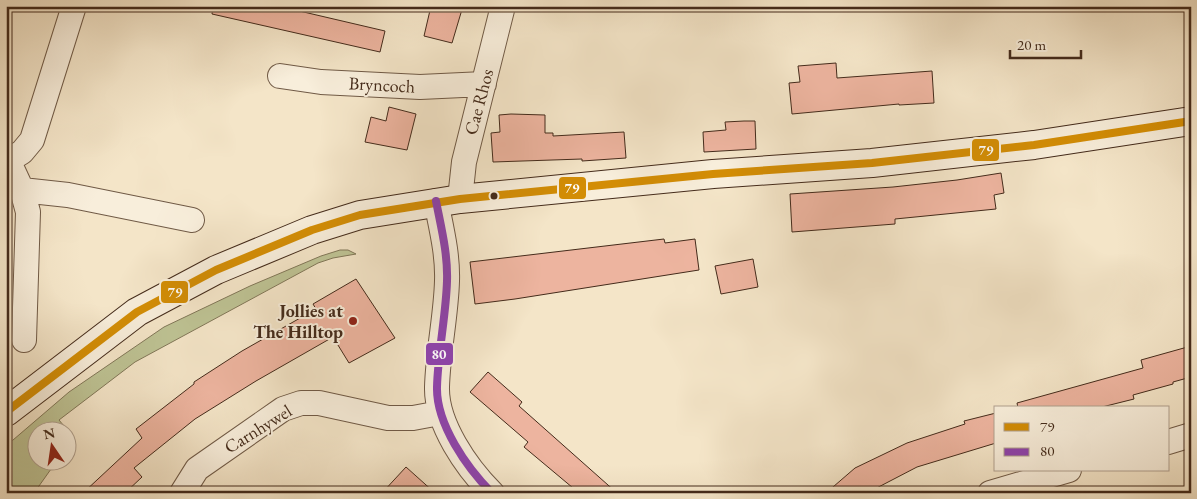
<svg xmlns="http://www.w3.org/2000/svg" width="1197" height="499" viewBox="0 0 1197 499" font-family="'EB Garamond',serif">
	<rect width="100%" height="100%" fill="#f4e5c8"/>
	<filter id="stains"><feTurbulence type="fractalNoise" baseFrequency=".004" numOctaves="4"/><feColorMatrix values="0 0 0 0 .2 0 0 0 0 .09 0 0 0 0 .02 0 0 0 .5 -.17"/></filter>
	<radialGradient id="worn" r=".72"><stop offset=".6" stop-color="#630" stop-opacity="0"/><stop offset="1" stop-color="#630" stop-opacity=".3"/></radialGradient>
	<path fill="#bec394" stroke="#817758" d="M340,250H348L356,254L333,258L318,263L135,362L59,420L73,437L68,445V432H38V462H56L34,493H8L6,490V446L69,392L164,327L250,286L321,256Z"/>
	<path fill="#edb49f" stroke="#442b1b" d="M213,6H278L385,31L380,52L212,14Z
		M431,6H463L452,43L424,36Z
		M836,63L837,78L932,71L934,103L899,105V104L792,114L789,83L800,82L798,66Z
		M389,107L416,114L407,150L365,142L371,117L386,121Z
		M511,114L545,115V133H553V136L624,132L626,158L582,161V159L493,162L491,133L500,132L499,115Z
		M744,121H755L756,149L704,152L703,132L726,130L725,122Z
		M1001,173L1004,193L994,195L996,209L895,219V224L792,232L790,194L893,187L957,180Z
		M664,239L665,243L695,239L699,270L515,299L475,304L470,262Z
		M753,259L758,287L721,294L715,266Z
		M356,279L395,338L349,363L333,337L256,381L195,419L134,468L142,477L125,493H83L142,438L136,429L194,384V382L242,351L316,309L313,304Z
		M1191,346V377L1173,382V384L1133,395L1134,399L1098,408H1018L1017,403L1143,368L1141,360Z
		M488,372L522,402L519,406L617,493H579L524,447L528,442L470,392Z
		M996,413V443L917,467L867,493H826L855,468L907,443L965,424L964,421Z
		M406,467L435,493H382Z"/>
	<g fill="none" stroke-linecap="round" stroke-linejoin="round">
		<defs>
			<path id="minor" d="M280,76L321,82L420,87L484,84
				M6,162L22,152L32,140L74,6
				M9,162L22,190L28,212L24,340
				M22,190L68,195L192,220
				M460,199L464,162L503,6
				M436,201C441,227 448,254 447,281C446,316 438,351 437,387C436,424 467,468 492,493
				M1168,442L1191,435
				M182,493L197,469L283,409L301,403H319L388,418H413L440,413
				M990,493L1069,470"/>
			<path id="secondary" d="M6,412L137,312L216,270L312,230L360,215L460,199L713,174L872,163L1034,145L1191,121"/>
		</defs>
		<use href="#minor" stroke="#705a46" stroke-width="26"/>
		<use href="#secondary" stroke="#442b1b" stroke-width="30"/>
		<use href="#minor" stroke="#f8eedb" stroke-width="24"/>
		<use href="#secondary" stroke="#f8eedb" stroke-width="28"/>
		<defs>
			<path id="bus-1" d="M6,412L137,312L216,270L312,230L360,215L460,199L713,174L872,163L1034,145L1191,121"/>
			<path id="bus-2" d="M436,201C441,227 448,254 447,281C446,316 438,351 437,387C436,424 467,468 492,493"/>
		</defs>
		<use href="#bus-1" stroke="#f8eedb" stroke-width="11"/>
		<use href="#bus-2" stroke="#f8eedb" stroke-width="11"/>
		<use href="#bus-1" stroke="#d38d05" stroke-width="8"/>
		<use href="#bus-2" stroke="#8e44ad" stroke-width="8"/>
	</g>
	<circle fill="#442b1b" stroke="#f8eedb" stroke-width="2" cx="494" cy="196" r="4.5"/>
	<circle fill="#8f2418" stroke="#f8eedb" stroke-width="2" cx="353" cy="321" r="5"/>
	<g text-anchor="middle" stroke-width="4" stroke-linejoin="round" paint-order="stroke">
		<g font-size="18" fill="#442b1b" stroke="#f8eedb">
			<text transform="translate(382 85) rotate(3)" y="6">Bryncoch</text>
			<text transform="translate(479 102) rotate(-75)" y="6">Cae Rhos</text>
			<text transform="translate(258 429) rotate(-32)" y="6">Carnhywel</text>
		</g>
		<g font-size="18" font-weight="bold" fill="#442b1b" stroke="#f8eedb" text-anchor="end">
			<text x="343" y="317">Jollies at<tspan x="343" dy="21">The Hilltop</tspan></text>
		</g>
	</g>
	<g stroke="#f8eedb" stroke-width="2">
		<rect x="971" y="138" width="29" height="24" rx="5" fill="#d38d05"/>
		<rect x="558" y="176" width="29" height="24" rx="5" fill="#d38d05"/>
		<rect x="160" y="280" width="29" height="24" rx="5" fill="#d38d05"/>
		<rect x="425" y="342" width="29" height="24" rx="5" fill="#8e44ad"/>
	</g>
	<g font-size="14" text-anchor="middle" font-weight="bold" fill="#fff">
		<text x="986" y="155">79</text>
		<text x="572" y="193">79</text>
		<text x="175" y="297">79</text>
		<text x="439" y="359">80</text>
	</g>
	<rect width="1197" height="499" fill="none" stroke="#f4e5c8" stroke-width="25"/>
	<rect x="8" y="8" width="1182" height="484" fill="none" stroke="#442b1b" stroke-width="2.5"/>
	<rect x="12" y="12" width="1172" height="474" fill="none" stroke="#442b1b"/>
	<rect x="994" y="406" width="175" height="65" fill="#f8eedb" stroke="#b0a08e"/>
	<rect x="1004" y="423" width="25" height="8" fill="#d38d05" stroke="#b0a08e"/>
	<text x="1040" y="432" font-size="15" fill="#442b1b">79</text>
	<rect x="1004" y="448" width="25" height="8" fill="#8e44ad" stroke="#b0a08e"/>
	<text x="1040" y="456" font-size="15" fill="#442b1b">80</text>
	<g transform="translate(52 446) rotate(347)"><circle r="24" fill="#f8eedb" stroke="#b0a08e"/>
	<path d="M0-4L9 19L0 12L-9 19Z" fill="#8f2418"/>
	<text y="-8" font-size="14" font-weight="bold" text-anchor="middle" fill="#442b1b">N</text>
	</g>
	<path d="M1010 50v8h71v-8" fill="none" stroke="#442b1b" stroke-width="2.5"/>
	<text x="1017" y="50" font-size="15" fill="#442b1b" stroke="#f8eedb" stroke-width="4" paint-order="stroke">20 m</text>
	<rect width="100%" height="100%" filter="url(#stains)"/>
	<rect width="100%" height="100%" fill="url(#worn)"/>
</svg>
